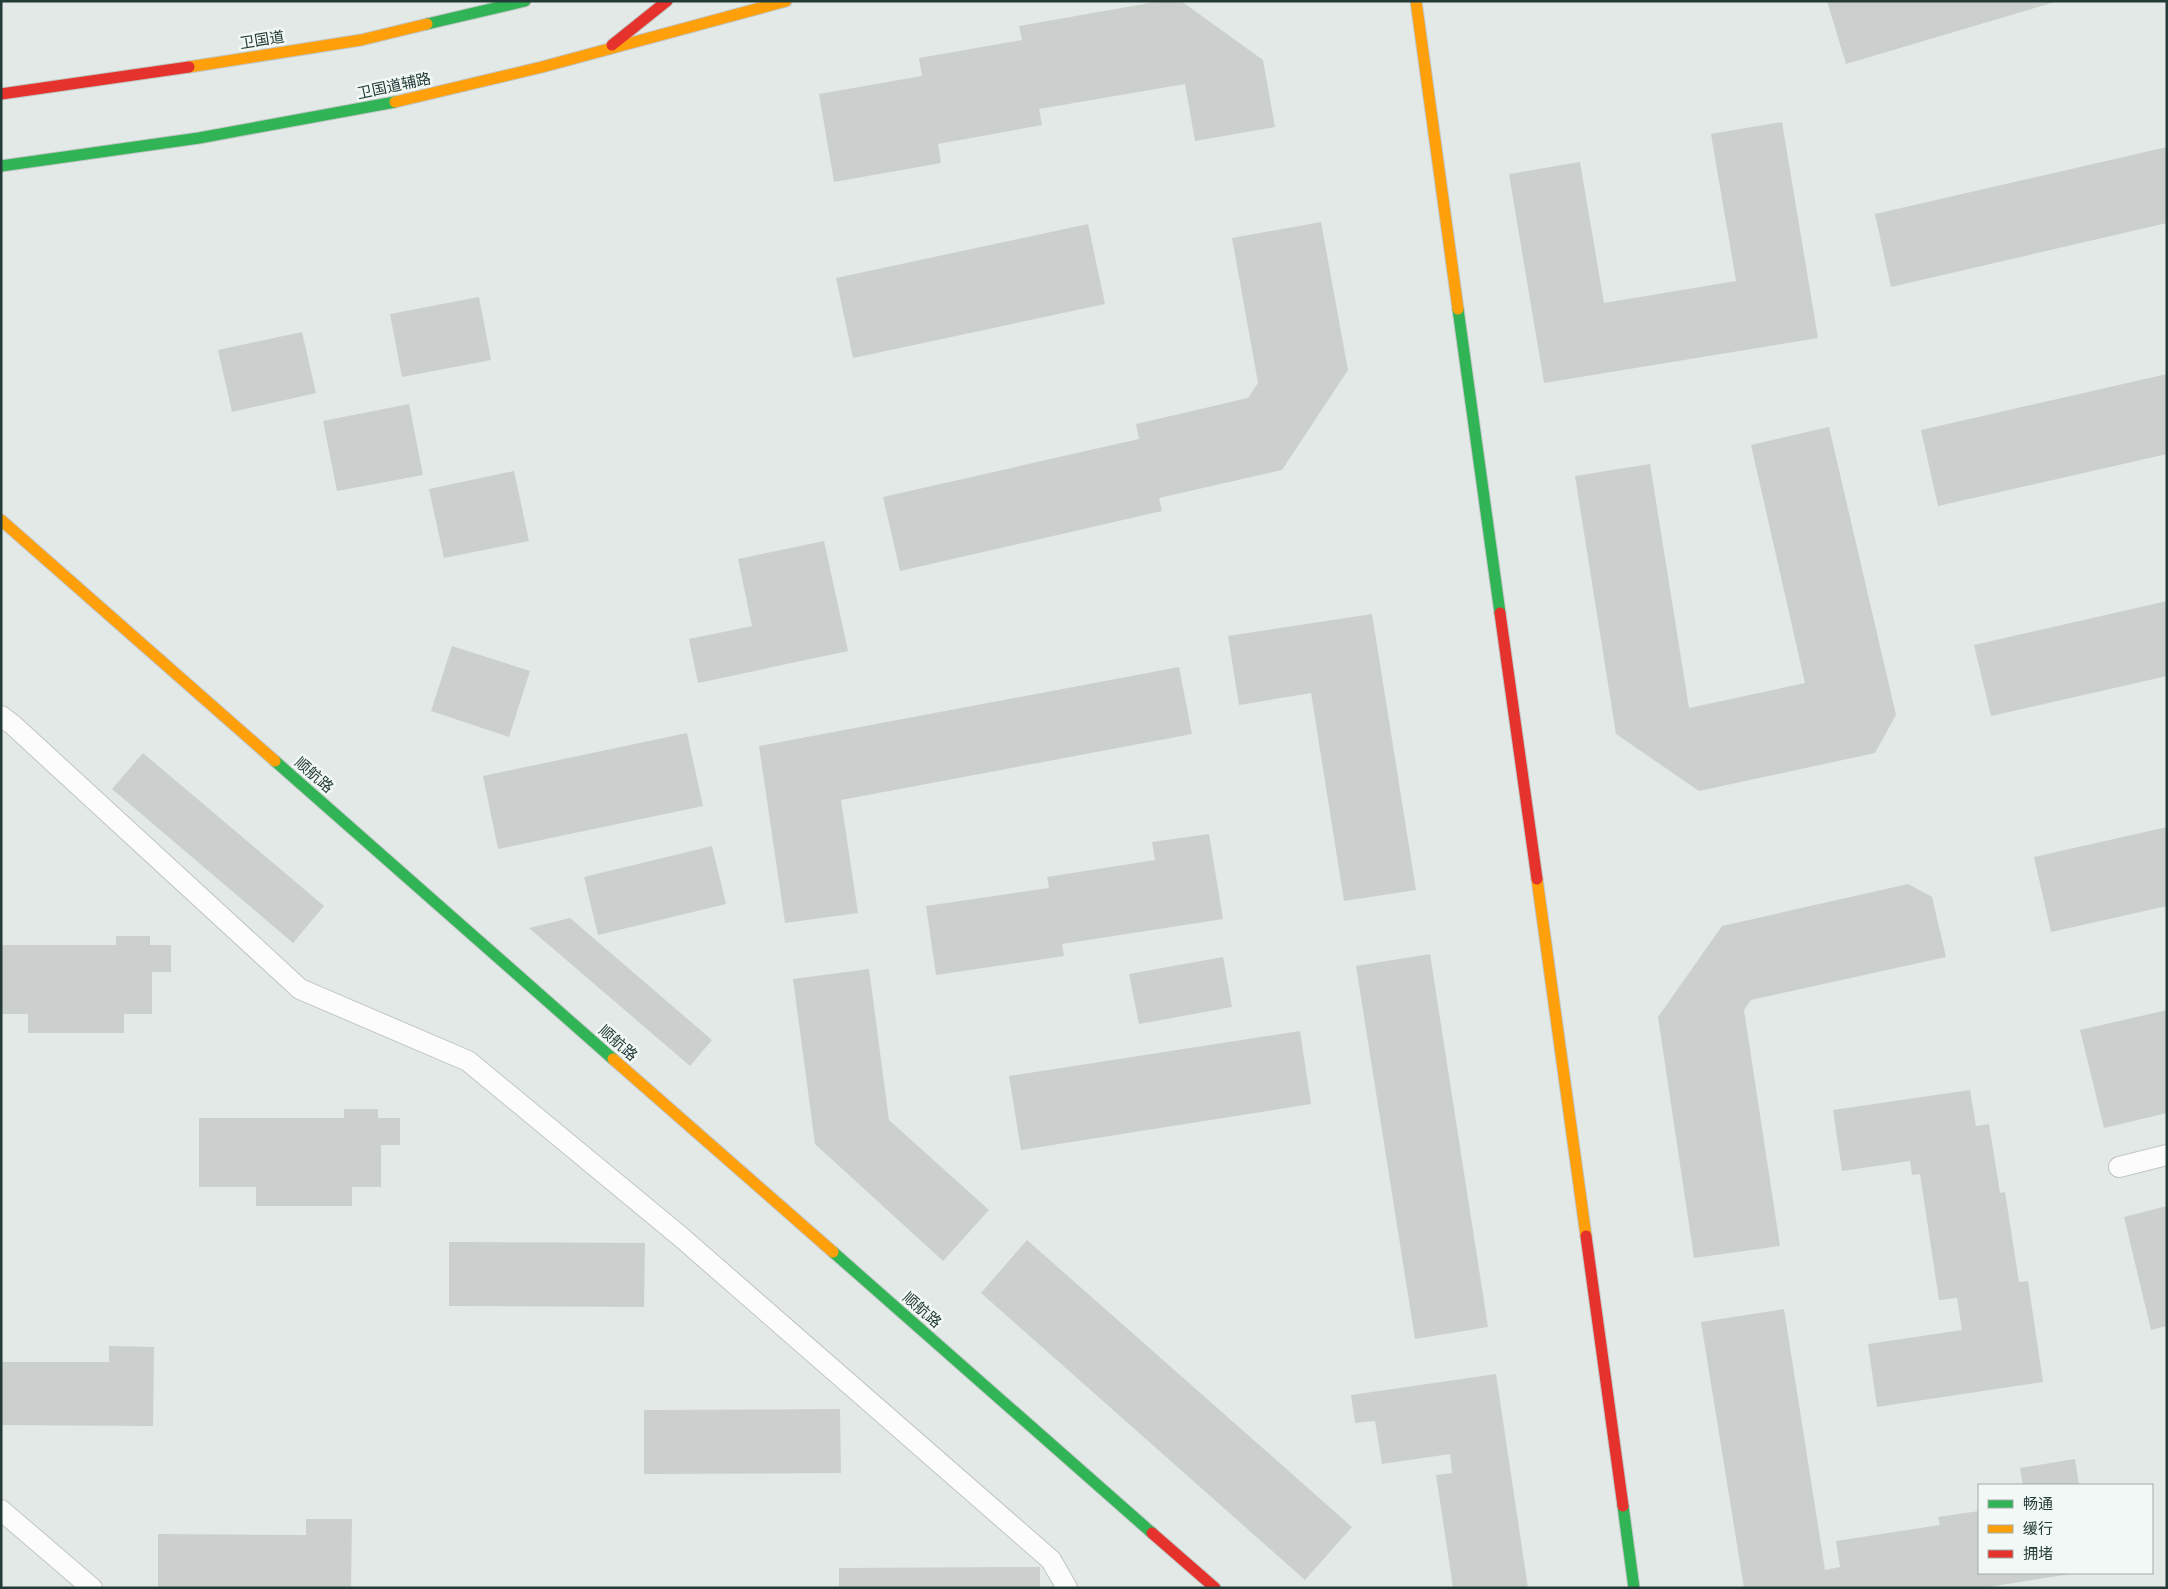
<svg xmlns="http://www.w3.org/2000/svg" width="2168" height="1589" viewBox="0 0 2168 1589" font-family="Overpass,'Noto Sans SC',sans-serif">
	<rect width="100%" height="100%" fill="#e3e9e7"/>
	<path fill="#cbd0ce" d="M1161,1H1181L1263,60L1275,127L1195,141L1185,84L1039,109L1042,125L938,144L941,163L834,182L819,94L922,76L919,58L1022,40L1019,26Z
		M1827,1H2055V2L1846,64Z
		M1782,122L1818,338L1544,383L1509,174L1580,162L1604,303L1736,281L1711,134Z
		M2167,147V223L1891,287L1875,214Z
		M1321,222L1348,370L1282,470L1159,498L1162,511L900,571L883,497L1139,439L1136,424L1248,398L1258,383L1232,238Z
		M1088,224L1105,304L853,358L836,278Z
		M479,297L491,360L402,377L390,314Z
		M302,332L316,393L232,412L218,350Z
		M2167,374V454L1938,506L1921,430Z
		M409,404L423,475L337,491L323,421Z
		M1829,427L1896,715L1875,753L1699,791L1616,734L1575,476L1650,464L1689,708L1805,683L1751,445Z
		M514,471L529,541L444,558L429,489Z
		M824,541L848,651L698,683L689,639L752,626L738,559Z
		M2167,601V676L1991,716L1974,645Z
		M1372,614L1416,890L1344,901L1311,693L1239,705L1228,636Z
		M452,646L530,671L509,737L431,711Z
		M1179,667L1192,734L841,800L858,913L785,923L759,746Z
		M687,733L703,806L498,849L483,776Z
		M143,753L324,906L293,943L112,789Z
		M2167,827V906L2051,932L2034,857Z
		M1209,834L1223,919L1062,944L1064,956L936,975L926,906L1049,888L1047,877L1155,860L1152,842Z
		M712,846L726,904L598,935L584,877Z
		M1908,884L1932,897L1946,957L1751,1000L1744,1010L1780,1246L1694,1258L1658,1017L1722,926Z
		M570,918L712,1040L690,1066L529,928Z
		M116,936H150V945H171V972H152V1014H124V1033H28V1014H1V945H116Z
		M1430,954L1488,1327L1415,1339L1356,966Z
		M1223,957L1232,1007L1139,1024L1129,974Z
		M869,969L889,1120L989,1210L943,1261L815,1144L793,979Z
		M2167,1010V1113L2104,1128L2080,1030Z
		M1300,1031L1311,1104L1021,1150L1009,1076Z
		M1970,1090L1976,1126L1989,1124L2000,1193L2005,1192L2019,1282L2028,1281L2043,1382L1877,1407L1868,1344L1962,1330L1957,1298L1939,1300L1920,1174L1912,1175L1910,1161L1842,1171L1833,1110Z
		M344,1109H378V1118H400V1145H381V1187H352V1206H256V1187H199V1118H344Z
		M2167,1206V1326L2151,1330L2124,1217Z
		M1027,1240L1352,1527L1305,1580L981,1293Z
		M449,1242L645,1243L644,1307L449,1306Z
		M1784,1309L1825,1570L1840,1567L1836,1541L1940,1525L1938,1517L1979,1511V1573L2070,1574L1982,1588H1744L1701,1322Z
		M109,1346L154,1347L153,1426L1,1425V1362H109Z
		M1496,1374L1528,1588H1453L1436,1475L1452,1473L1450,1454L1382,1464L1375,1421L1355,1423L1351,1395Z
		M840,1409L841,1473L644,1474V1410Z
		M2075,1459L2079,1485H2023L2020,1468Z
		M306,1519H352L351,1588H158V1534L306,1535Z
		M1040,1567V1588H839V1568Z"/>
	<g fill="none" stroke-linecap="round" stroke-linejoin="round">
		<defs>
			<path id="lane" d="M1,716L13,725L300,989L468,1061L681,1237L1051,1560L1067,1588
				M2119,1167L2167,1155
				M1,1510L92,1588"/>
			<path id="fast" d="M427,24L525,1
				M1,166L199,138L395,102
				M1458,309L1500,613
				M275,761L613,1059
				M833,1252L1152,1533
				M1623,1506L1634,1588"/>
			<path id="slow" d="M1416,1L1458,309
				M189,67L361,40L427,24
				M395,102L542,67L786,1
				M1,520L275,761
				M1537,879L1586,1236
				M613,1059L833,1252"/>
			<path id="jam" d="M612,45L667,1
				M1,94L189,67
				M1500,613L1537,879
				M1586,1236L1623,1506
				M1152,1533L1215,1588"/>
		</defs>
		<use href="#lane" stroke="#c0c6c4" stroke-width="22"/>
		<use href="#fast" stroke="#c0c6c4" stroke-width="13"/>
		<use href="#slow" stroke="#c0c6c4" stroke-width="13"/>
		<use href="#jam" stroke="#c0c6c4" stroke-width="13"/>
		<use href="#lane" stroke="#fbfcfb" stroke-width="20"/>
		<use href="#fast" stroke="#30b455" stroke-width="11"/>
		<use href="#slow" stroke="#ff9f0a" stroke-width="11"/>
		<use href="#jam" stroke="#e5322d" stroke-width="11"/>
	</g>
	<g text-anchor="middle" stroke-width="5" stroke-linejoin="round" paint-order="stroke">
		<g font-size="15" fill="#233b37" stroke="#f2f8f5">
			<text transform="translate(262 40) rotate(-9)" y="5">卫国道</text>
			<text transform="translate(394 86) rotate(-12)" y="5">卫国道辅路</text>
			<text transform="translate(314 775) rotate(41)" y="5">顺航路</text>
			<text transform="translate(618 1043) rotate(41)" y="5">顺航路</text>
			<text transform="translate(922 1310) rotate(41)" y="5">顺航路</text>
		</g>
	</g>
	<rect width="2168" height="1589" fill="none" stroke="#233b37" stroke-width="5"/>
	<rect x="1978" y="1484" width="175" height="90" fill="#f2f8f5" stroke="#9faca9"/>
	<rect x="1988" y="1500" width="25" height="8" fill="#30b455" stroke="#9faca9"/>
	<text x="2023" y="1509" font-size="15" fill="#233b37">畅通</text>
	<rect x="1988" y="1525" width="25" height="8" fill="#ff9f0a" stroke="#9faca9"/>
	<text x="2023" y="1534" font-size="15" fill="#233b37">缓行</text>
	<rect x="1988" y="1550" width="25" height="8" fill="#e5322d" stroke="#9faca9"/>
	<text x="2023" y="1559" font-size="15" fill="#233b37">拥堵</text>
</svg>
